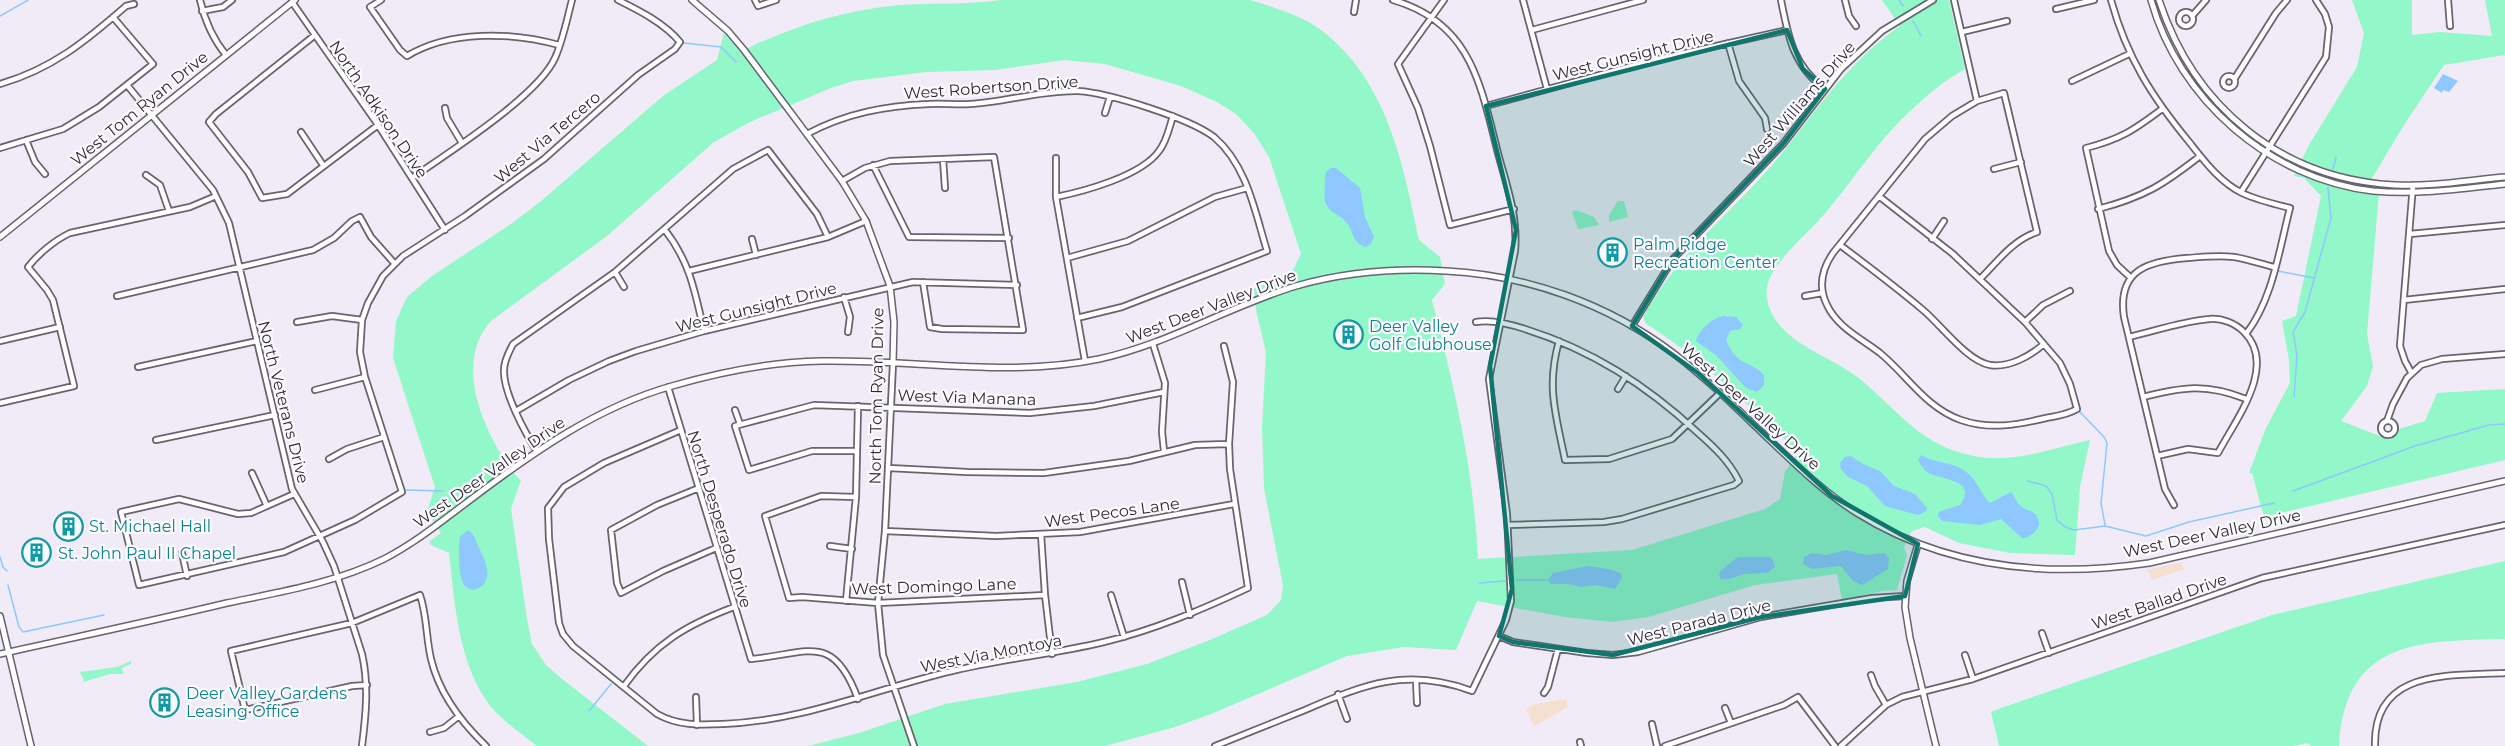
<svg xmlns="http://www.w3.org/2000/svg" width="2505" height="746" viewBox="0 0 2505 746" font-family="Montserrat,sans-serif">
	<rect width="100%" height="100%" fill="#f0ebf7"/>
	<path fill="#f4dfd1" d="M2182,562L2184,569L2152,580L2148,570Z
		M1566,699L1568,707L1534,726L1526,709L1535,704Z"/>
	<path fill="#92f7c9" d="M1001,0H1250C1273,7 1301,15 1321,30C1387,80 1403,163 1419,240L1440,257L1445,284L1432,300C1454,386 1474,470 1478,559L1632,550L1765,509L1780,499L1785,472L1798,452C1749,407 1703,359 1646,324L1643,317C1678,253 1727,217 1773,164C1814,115 1846,63 1900,26L1882,0H1949L1965,69C1943,81 1926,96 1908,113C1877,142 1854,179 1827,211C1809,233 1784,251 1771,276C1767,283 1766,291 1767,298C1773,340 1827,354 1856,376C1897,408 1919,446 1974,456C2012,464 2054,448 2090,440L2080,487L2075,555L2010,553L1959,543L1925,527L1912,531L1904,547L1907,555L1897,590L1882,591L1842,600L1837,574L1755,585L1648,617L1612,622L1565,617L1477,601L1456,650L1404,647L1347,656L1211,714L1175,727L1105,746H808L859,733L945,704L1077,682L1147,664L1210,640L1267,615L1281,600L1283,586L1264,488L1262,428L1266,352L1256,310L1254,288L1290,276L1301,254L1269,157L1254,133L1236,114L1217,102L1181,86L1105,64L1064,60L995,70L926,72L853,81L831,88L750,122L714,142L607,236L491,321C457,359 478,416 501,454C507,463 512,473 521,480L511,509L527,619L532,644L546,665L562,679L648,746H537C522,734 504,722 491,707C458,664 455,605 449,553L431,545L429,542L441,533L427,512L435,487L393,358L396,321L407,297L432,276L511,224L540,202L663,96L717,60L724,33L742,53C754,43 769,39 783,33C821,18 859,9 899,5C933,3 967,5 1001,0Z
		M2352,0H2412V35L2440,32L2492,36L2485,0H2505V55L2444,65L2404,125L2371,180L2380,181L2367,334L2373,366L2367,386L2341,421L2390,440L2399,429L2425,421L2437,393L2505,389V460L2264,517L2252,473H2249L2266,428L2290,383L2289,360L2282,321L2296,316L2321,196L2304,178L2294,176L2309,145L2357,67L2364,33Z
		M1618,201H1624L1628,217L1609,222V215Z
		M1576,210L1594,217L1599,225L1578,229L1572,212Z
		M2505,561V639C2420,641 2345,639 2339,746H2312L2307,743L2294,746H1999L1991,712L1998,709L2272,615Z
		M131,661V664L122,668L123,674H110L83,682L84,680L80,672L117,667Z"/>
	<path fill="#8ec8fe" d="M2443,74L2458,81L2449,92L2443,90L2442,93L2434,88Z
		M1331,168H1336L1360,188L1365,217L1374,237L1371,244L1366,247C1351,243 1354,229 1345,221C1338,213 1328,213 1325,201C1324,196 1325,177 1326,172Z
		M1723,316L1736,317L1743,325L1740,329L1730,331L1726,340C1739,369 1747,358 1764,375V385L1757,392L1746,388L1716,355L1696,341C1700,329 1711,319 1723,316Z
		M1921,455C1934,463 1950,462 1962,469C1978,479 1979,492 1990,503L2011,492C2015,497 2017,504 2023,508C2027,510 2033,511 2036,515C2045,526 2032,538 2022,538L2001,519L1980,525L1942,521L1938,516L1939,512L1960,505C1978,481 1943,479 1931,474C1925,472 1921,466 1918,460Z
		M1851,456L1863,464L1880,471L1894,486L1915,494L1927,508L1926,511L1918,515L1885,506L1867,486L1848,477L1841,469L1840,463L1845,457Z
		M468,530C476,535 476,543 480,550C487,564 495,584 473,590C468,588 464,586 462,581C459,573 458,546 460,537Z
		M1846,550L1866,555L1884,553L1889,558L1888,569L1862,585L1853,581L1841,566L1812,569L1803,564L1804,557L1812,553L1826,555Z
		M1738,557H1769L1773,560L1775,567L1767,573L1744,574L1730,579H1721L1719,575L1721,570Z
		M1588,566L1608,569L1621,573L1622,578L1615,589L1596,585L1581,587L1569,584H1551L1548,580L1553,573Z"/>
	<g fill="none" stroke-linecap="round" stroke-linejoin="round">
		<path stroke="#8ec8fe" stroke-width="1.5" d="M1899,0L1903,6
			M0,16L28,0
			M1913,21L1921,36
			M684,43L721,47L736,62
			M2333,169L2336,157
			M2278,271L2314,278
			M2294,397L2297,356L2293,332L2305,312L2331,218L2328,187
			M2080,412L2104,437L2107,443L2101,503L2105,525
			M2028,481L2046,486L2052,494L2057,520L2065,527L2074,530L2105,526L2146,536L2189,522L2274,503
			M406,490L443,491
			M2293,491L2415,446L2489,425L2505,424
			M0,557L3,567L7,571
			M1517,580H1549
			M1479,583L1505,581
			M8,585L19,627L23,632L104,615
			M589,711L611,684"/>
		<defs>
			<path id="minor" d="M200,0C205,21 212,38 226,55
				M381,0L370,7L400,50L407,56C450,30 512,32 559,45
				M755,0L758,6L776,0
				M1444,0L1398,64L1418,108L1430,146L1450,225L1514,209
				M1523,0L1547,89
				M1781,0C1788,36 1793,66 1825,89
				M1845,0L1849,16L1856,26
				M1954,0L1977,101
				M2111,0C2127,58 2152,97 2190,143C2205,162 2220,182 2242,193C2257,200 2274,204 2290,208C2279,250 2273,299 2246,334
				M2448,0L2450,26
				M292,2L378,125L445,230
				M2056,9L2094,0
				M202,11L223,7L232,0
				M1354,12L1356,0
				M2179 19a7 7 0 1 1 14 0a7 7 0 1 1-14 0Z
				M2192,16L2206,0
				M1532,30L1643,0
				M1962,32L2007,21
				M315,35L216,114L209,122L248,172L262,198L287,194L378,125
				M1728,43L1739,81L1765,118L1767,129
				M2223 82a6 6 0 1 1 12 0a6 6 0 1 1-12 0Z
				M2235,78L2276,13L2287,0
				M2072,81L2129,54
				M0,84C52,69 86,41 126,6L134,4
				M127,85L213,190L229,223L292,489L323,542L334,566L362,654C369,685 366,714 362,746
				M1486,106L1654,60L1787,30
				M445,108L447,118L462,143
				M1105,113L1110,97
				M301,132L323,165
				M807,134C846,113 885,106 929,104C942,103 956,105 970,104C1005,102 1042,90 1078,91C1109,93 1189,118 1214,137C1247,165 1255,212 1267,251L1122,307L1077,318
				M26,140L35,162L45,174
				M0,148L63,129L99,107L153,64L113,17
				M1056,158V197L1085,361
				M943,159L945,188
				M873,165L909,237L1009,238
				M1994,169L2021,162
				M146,175L160,185L169,211
				M412,178C448,153 538,96 555,58C563,40 567,19 572,0
				M842,181L865,168L890,161L994,157L1023,330L942,329L930,327L923,282
				M2241,192L2326,57L2329,27L2325,14L2316,0
				M1056,197C1085,191 1141,176 1159,151C1167,141 1169,128 1173,116
				M1880,197L1953,254L2025,322L2060,363L2070,384L2077,409C2067,415 2056,416 2046,418C2017,425 1990,430 1961,420C1926,408 1907,375 1880,353C1862,339 1837,327 1827,305C1818,287 1822,269 1833,253L1925,139L1952,116L1977,101L2004,93L2037,232C2013,240 1998,261 1981,278
				M2098,209C2144,197 2163,185 2200,156
				M665,230C690,262 695,292 704,331
				M2410,234L2505,225
				M752,239L756,255
				M1932,239L1944,221
				M1840,245C1868,266 1896,287 1923,310C1941,325 1967,361 1990,365C2009,368 2030,356 2044,344
				M1067,258L1128,241L1215,197L1247,188
				M689,271L828,237L866,221
				M615,272L624,287
				M2131,278L2117,265L2109,251L2086,148C2121,139 2134,130 2162,109
				M117,296L313,250L334,238L352,221L360,217L371,237L395,264
				M1805,296L1822,293
				M844,297L850,317L848,332
				M2404,300L2505,289
				M297,322L332,316L362,320
				M1476,322C1492,319 1510,324 1525,329C1592,350 1646,385 1697,432C1714,447 1729,461 1739,481L1734,485L1622,519L1604,522L1508,525
				M2025,322L2043,305L2070,291
				M1632,326L1673,259L1783,144L1841,69L1882,31L1933,0
				M2129,337C2155,331 2183,321 2210,319C2222,318 2235,323 2244,332C2278,366 2236,419 2218,453L2188,449L2157,456
				M0,341L60,327
				M1559,341C1546,387 1556,415 1565,460L1609,459L1672,439L1720,393
				M1153,344L1165,383L1162,432L1164,451
				M893,363L885,531L878,603L883,655L914,746
				M138,367L257,341
				M2411,372L2405,361L2400,346L2413,185
				M668,387L751,659C808,654 833,631 858,699
				M1618,389L1626,376
				M315,390L365,377
				M2143,397C2183,387 2206,383 2246,399
				M0,403L74,386L53,300L47,290L28,267C38,254 55,240 70,233L190,207L216,196
				M735,410L740,424
				M516,411L569,380L609,361L636,351L704,331L913,282L1017,285
				M2387,421L2393,404L2407,378L2421,365L2442,359L2505,354
				M2381 428a7 7 0 1 1 14 0a7 7 0 1 1-14 0Z
				M681,430L604,463L564,487L548,508L549,539L559,623L563,634L573,646L657,714C679,726 699,725 723,724C804,721 875,689 952,671C1002,659 1054,654 1104,642C1154,630 1201,610 1248,588L1230,469L1229,444L1233,382L1224,346
				M156,440L275,415
				M537,451C525,433 503,392 504,370C504,360 509,352 513,344L615,272L733,169L768,150L817,214L828,237
				M857,451H812L749,470L735,426L814,405L1030,413L1094,406L1164,392
				M329,459L347,449L384,437
				M889,468L967,472L1044,473L1129,461L1195,445L1229,444
				M252,473L267,506
				M699,488L657,505L611,530L617,583L621,593L663,571L716,548
				M294,494L251,513L238,514L179,499L121,512L139,585L284,552L355,520L402,492L365,377L360,352L362,320L368,303L383,276L403,256L465,216L544,159L638,75L675,49L680,42C664,23 640,11 618,0
				M856,497L821,496L765,516L789,598L802,597L878,603L1045,595
				M2174,505L2165,489L2124,317C2117,270 2148,261 2187,258C2202,257 2218,255 2234,257C2247,259 2261,264 2274,267
				M885,531L996,536L1080,532L1234,504
				M1041,534L1045,595L1052,654
				M830,546L852,549
				M182,553L187,576
				M1182,582L1190,615
				M1111,595L1124,637
				M846,601L856,497L858,406
				M2042,633L2049,653
				M1499,636L1513,642L1587,653L1613,655L1638,652L1761,617L1872,598L1905,596
				M1965,655L1973,679
				M1871,675L1875,686L1886,705
				M1416,680L1417,703
				M367,685L352,686L245,710L231,651L352,623L420,595C427,615 426,638 431,659C439,693 462,723 486,746
				M624,686C654,644 686,625 734,607
				M1544,693L1548,687L1558,649
				M1338,694L1347,719
				M696,697L697,725
				M1725,708L1731,723
				M1652,724L1657,746
				M430,732L444,728L459,716
				M1580,742L1581,746
				M1215,746C1245,734 1275,722 1305,710C1365,684 1407,667 1472,691L1506,620L1511,601L1507,514L1489,379L1515,251C1518,218 1508,189 1499,157C1481,88 1473,23 1393,0
				M1665,746L1784,705L1798,697L1835,746
				M1841,746L1886,705L1902,697L1973,679L2262,578L2505,525
				M2375,746C2373,668 2450,676 2505,673"/>
			<path id="tertiary" d="M692,0L728,31L744,50L842,181L866,221L890,286L894,322L893,363
				M2151,0C2179,100 2270,179 2373,191C2417,195 2461,189 2505,184
				M2159,0C2194,107 2281,179 2395,185C2432,187 2469,180 2505,177
				M0,237L295,0
				M1918,544L1907,581L1905,607L1910,638L1936,746
				M0,616L31,746
				M0,654C76,637 152,621 227,603C280,592 335,583 384,559C415,543 442,521 470,500C532,453 597,407 672,386C720,372 770,362 821,361C913,359 1008,378 1099,359C1169,344 1229,306 1296,286C1345,272 1395,268 1446,271C1527,275 1608,304 1673,353C1701,374 1726,398 1751,422C1785,454 1817,488 1857,513C1945,568 2047,578 2149,563L2505,481"/>
		</defs>
		<use href="#minor" stroke="#68646f" stroke-width="8"/>
		<use href="#tertiary" stroke="#68646f" stroke-width="8"/>
		<use href="#minor" stroke="#fff" stroke-width="4.5"/>
		<use href="#tertiary" stroke="#fff" stroke-width="5"/>
	</g>
	<path fill="#0f766e" fill-opacity="0.2" stroke="#0f766e" stroke-width="4.5" stroke-linejoin="round" d="M1787,30L1803,69L1825,89L1783,144L1673,259L1632,326L1698,373L1832,496L1918,544L1905,596L1761,617L1613,655L1513,642L1499,636L1512,589L1490,366L1516,230L1486,106Z"/>
	<defs>
		<symbol id="building-ring" viewBox="-11 -11 22 22"><circle r="9.5" fill="#fcfaff" stroke="#0f9aa8" stroke-width="1.5"/><path d="M-4-6H4V6H1V3H-1V6H-4ZM-2.5-4.3h1.7v1.8h-1.7ZM.8-4.3h1.7v1.8H.8ZM-2.5-1h1.7V.8h-1.7ZM.8-1h1.7V.8H.8Z" fill="#0f9aa8"/></symbol>
	</defs>
	<g fill-rule="evenodd">
		<use href="#building-ring" x="1596" y="236" width="33" height="33"/>
		<use href="#building-ring" x="1332" y="318" width="33" height="33"/>
		<use href="#building-ring" x="52" y="510" width="33" height="33"/>
		<use href="#building-ring" x="20" y="536" width="33" height="33"/>
		<use href="#building-ring" x="148" y="686" width="33" height="33"/>
	</g>
	<g text-anchor="middle" stroke-width="4.5" stroke-linejoin="round" paint-order="stroke">
		<g font-size="16" fill="#2e2c31" stroke="#fcfaff">
			<text transform="translate(1633 55) rotate(-14)" y="6">West Gunsight Drive</text>
			<text transform="translate(991 87) rotate(-4)" y="6">West Robertson Drive</text>
			<text transform="translate(1799 104) rotate(-49)" y="6">West Williams Drive</text>
			<text transform="translate(139 108) rotate(-39)" y="6">West Tom Ryan Drive</text>
			<text transform="translate(379 109) rotate(56)" y="6">North Adkison Drive</text>
			<text transform="translate(547 137) rotate(-40)" y="6">West Via Tercero</text>
			<text transform="translate(1211 306) rotate(-21)" y="6">West Deer Valley Drive</text>
			<text transform="translate(756 307) rotate(-14)" y="6">West Gunsight Drive</text>
			<text transform="translate(876 396) rotate(-89)" y="6">North Tom Ryan Drive</text>
			<text transform="translate(967 397) rotate(2)" y="6">West Via Manana</text>
			<text transform="translate(284 402) rotate(76)" y="6">North Veterans Drive</text>
			<text transform="translate(1751 406) rotate(42)" y="6">West Deer Valley Drive</text>
			<text transform="translate(489 472) rotate(-35)" y="6">West Deer Valley Drive</text>
			<text transform="translate(1112 512) rotate(-8)" y="6">West Pecos Lane</text>
			<text transform="translate(720 519) rotate(73)" y="6">North Desperado Drive</text>
			<text transform="translate(2212 533) rotate(-12)" y="6">West Deer Valley Drive</text>
			<text transform="translate(934 586) rotate(-2)" y="6">West Domingo Lane</text>
			<text transform="translate(2159 601) rotate(-19)" y="6">West Ballad Drive</text>
			<text transform="translate(1699 622) rotate(-14)" y="6">West Parada Drive</text>
			<text transform="translate(991 653) rotate(-11)" y="6">West Via Montoya</text>
		</g>
		<g font-size="16" fill="#0d838f" stroke="#fcfaff" text-anchor="start">
			<text x="1633" y="250">Palm Ridge<tspan x="1633" dy="18">Recreation Center</tspan></text>
			<text x="1369" y="332">Deer Valley<tspan x="1369" dy="18">Golf Clubhouse</tspan></text>
			<text x="89" y="532">St. Michael Hall</text>
			<text x="58" y="559">St. John Paul II Chapel</text>
			<text x="186" y="699">Deer Valley Gardens<tspan x="186" dy="18">Leasing Office</tspan></text>
		</g>
	</g>
</svg>
